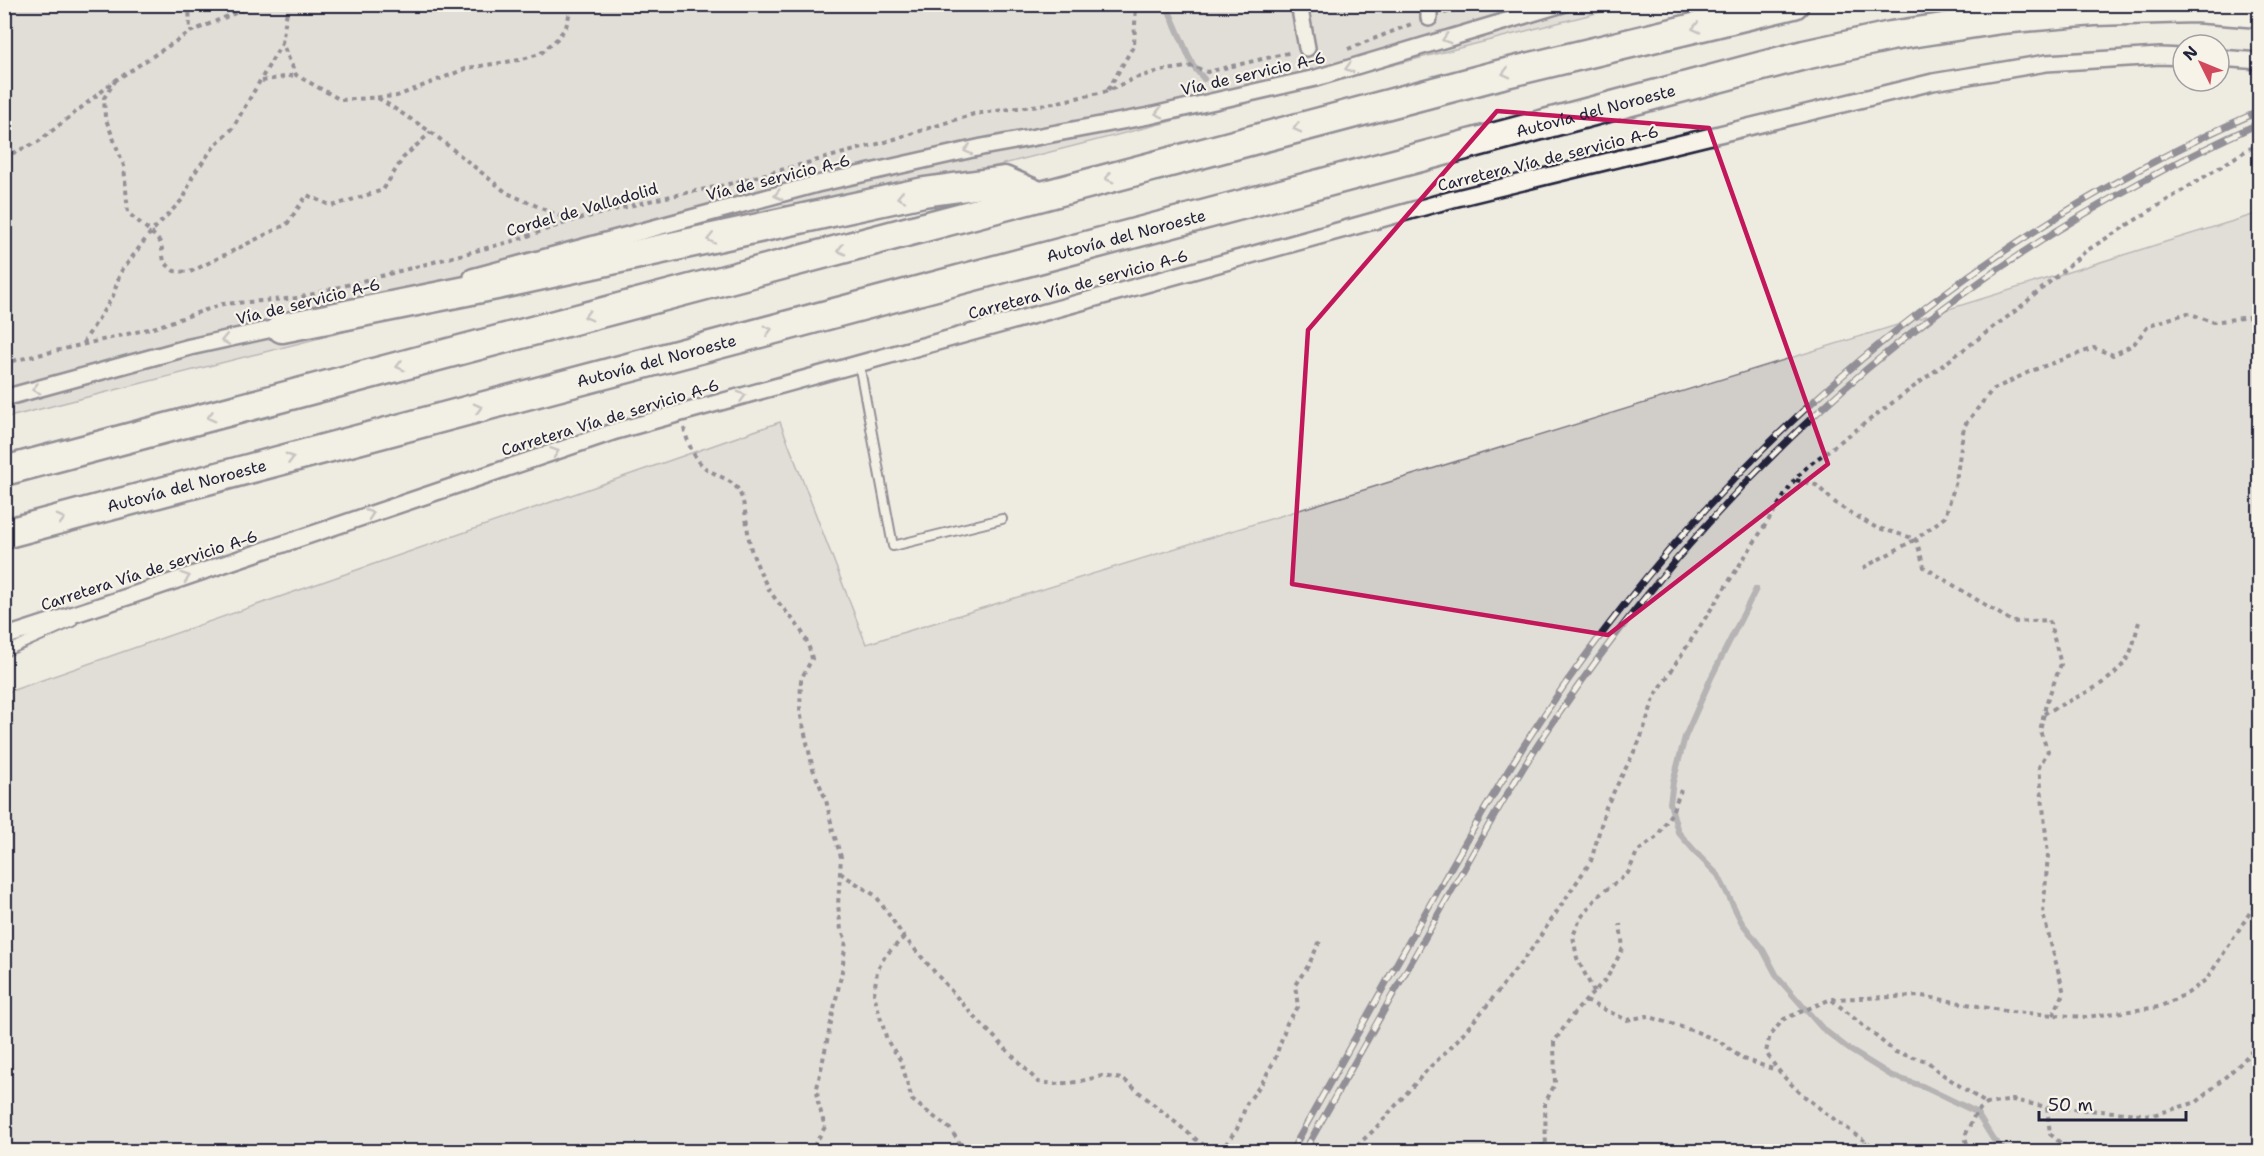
<svg xmlns="http://www.w3.org/2000/svg" width="2264" height="1156" viewBox="0 0 2264 1156" font-family="'Shantell Sans',sans-serif">
	<rect width="100%" height="100%" fill="#eeebe1"/>
	<filter id="ink" filterUnits="userSpaceOnUse"><feTurbulence type="fractalNoise" baseFrequency=".0167" numOctaves="2"/><feDisplacementMap in="SourceGraphic" scale="12" xChannelSelector="R" yChannelSelector="G"/><feConvolveMatrix kernelMatrix="1 2 1 2 8 2 1 2 1" color-interpolation-filters="sRGB"/></filter>
	<g filter="url(#ink)">
		<path fill="#d1cdc9" stroke="#7a7882" stroke-width="1.5" d="M5,4L1628,5L5,418Z
			M2259,213V1151H5V693L780,422L866,644Z"/>
		<g fill="none" stroke-linecap="round" stroke-linejoin="round">
			<path stroke="#716f7b" stroke-width="6" d="M1166,4L1193,66L1204,79
				M1756,589L1711,678L1685,737L1673,782L1670,803L1678,832L1700,857L1718,875L1742,923L1763,950L1778,978L1822,1028L1850,1050L1892,1076L1922,1086L1976,1112L1993,1139L2006,1152"/>
			<defs>
				<path id="service" d="M859,364L893,546L1002,519
					M4,652L72,622"/>
				<path id="minor" d="M1299,4L1307,48
					M1429,4V18
					M2219,58L2260,61
					M472,277L817,184L982,147L1149,116L1316,78L1563,4
					M4,398L190,347L286,326
					M4,637L130,596L616,431L1453,199L1933,82L2046,63L2160,56L2183,57"/>
				<g id="motorway">
					<path d="M282,328L501,284L924,192L1004,181L1039,196"/>
					<path d="M4,471L1502,74L1794,4"/>
					<path id="s1" d="M4,534L1804,55L1891,36L2001,19L2094,11L2195,8L2260,13"/>
				</g>
			</defs>
			<use href="#service" stroke="#22223b" stroke-width="12"/>
			<use href="#minor" stroke="#22223b" stroke-width="20"/>
			<use href="#motorway" stroke="#22223b" stroke-width="33"/>
			<path stroke="#22223b" stroke-width="4" stroke-dasharray="4.5 4.5" stroke-linecap="butt" d="M189,4L190,32
				M288,4L282,43L296,75L341,100L397,96L468,68L519,60L540,54L557,39L566,27L572,4
				M1444,13L1475,4
				M1348,49L1414,23
				M116,80L104,98L105,117L124,166L128,213L151,232L161,243L164,262L174,271L190,272L287,224L307,195L332,206L383,190L403,158L431,132
				M262,81L295,75
				M1108,90L1134,45L1136,4
				M378,98L431,132L507,193L571,221
				M4,157L38,142L116,80L190,32L257,4
				M83,343L113,296L120,273L151,232L184,198L193,175L216,144L232,129L282,43
				M4,363L153,328L223,304L298,298L513,241L571,221L657,199L725,185L885,142L974,114L1054,103L1108,91L1135,78L1160,71L1193,66L1207,72L1292,52
				M684,428C687,441 693,456 702,465C709,473 729,478 737,488C748,503 746,539 753,555C759,569 765,585 774,597C791,619 806,629 812,659L801,679L800,712L813,769L826,800L833,831L841,857L838,905L841,930L846,940L842,971L817,1088L818,1102L825,1127L812,1149L813,1152
				M1796,480L1816,485L1839,506L1875,527L1916,539
				M1863,568L1916,539
				M2044,714C2073,697 2115,685 2130,653C2134,644 2136,632 2139,622
				M840,873L876,896L904,937L968,1010L1038,1082L1055,1084L1077,1082L1102,1076L1123,1079L1198,1141L1214,1152
				M904,937L885,956L877,971L874,994L880,1016L887,1040L901,1061L912,1100L950,1129L966,1152
				M1594,992L1577,958L1573,936L1580,919L1598,896L1628,873L1637,852L1657,837L1672,812L1681,790
				M1832,1000L1895,1052L1927,1061L1939,1072L1987,1104
				M1586,1001L1627,1020L1647,1016L1697,1032L1720,1042L1743,1059L1776,1070
				M2053,1015L2064,993L2043,914L2048,855L2039,767L2048,751L2040,731L2046,704L2061,664L2049,620L2013,622L1924,567L1916,539L1945,517L1956,481L1964,426L1992,390L2031,371L2094,348L2113,355L2133,345L2149,325L2188,313L2213,322L2249,317L2260,323
				M2047,1107L2050,1134L2071,1152
				M1865,1142L1870,1152
				M1220,1152L1237,1129L1247,1103L1262,1083L1275,1059L1287,1023L1298,1007L1295,985L1308,966L1320,941
				M1350,1152L1374,1130L1428,1069L1453,1045L1485,1008L1531,950L1591,861L1606,807L1640,740L1655,696L1795,479L1809,465L2018,309L2086,251L2247,150L2260,144
				M1514,1152L1546,1145
				M1546,1152L1545,1103L1555,1084L1554,1042L1574,1013L1607,978L1623,948L1620,924
				M1879,1152C1841,1121 1791,1096 1766,1052L1770,1035L1784,1019L1831,999L1922,996L2011,1012L2086,1017L2159,1007L2188,993L2207,979L2260,897
				M1969,1152L1965,1136L1976,1112L1987,1104L2013,1100L2047,1107L2153,1115L2197,1102L2241,1063L2260,1042"/>
			<use href="#service" stroke="#f7f3e8" stroke-width="8"/>
			<use href="#minor" stroke="#f7f3e8" stroke-width="15"/>
			<use href="#motorway" stroke="#f7f3e8" stroke-width="28"/>
			<defs>
				<path id="rail" d="M1291,1152C1334,1075 1377,999 1420,922C1461,850 1501,778 1548,709C1725,448 1969,237 2260,111
					M1304,1152C1349,1072 1394,992 1439,913C1477,846 1514,778 1558,715C1739,450 1966,255 2260,123"/>
			</defs>
			<use href="#rail" stroke="#22223b" stroke-width="7"/>
			<use href="#rail" stroke="#f7f3e8" stroke-width="4.5" stroke-dasharray="14" stroke-linecap="butt"/>
		</g>
		<path fill="#838180" stroke="#22223b" stroke-width="1.5" d="M1243,4H1266V6L1243,11Z"/>
		<defs><path id="oneway-chevron" d="M-2-3.5L2.5 0L-2 3.5" fill="none" stroke-width="1.6" stroke-linecap="round" stroke-linejoin="round" transform="scale(1.5)"/></defs>
		<g stroke="#97959a">
			<use href="#oneway-chevron" transform="translate(1696 28) rotate(167)"/>
			<use href="#oneway-chevron" transform="translate(1446 39) rotate(163)"/>
			<use href="#oneway-chevron" transform="translate(1349 68) rotate(164)"/>
			<use href="#oneway-chevron" transform="translate(1506 73) rotate(166)"/>
			<use href="#oneway-chevron" transform="translate(1159 113) rotate(167)"/>
			<use href="#oneway-chevron" transform="translate(1297 128) rotate(165)"/>
			<use href="#oneway-chevron" transform="translate(968 150) rotate(167)"/>
			<use href="#oneway-chevron" transform="translate(1109 178) rotate(165)"/>
			<use href="#oneway-chevron" transform="translate(778 195) rotate(165)"/>
			<use href="#oneway-chevron" transform="translate(901 197) rotate(168)"/>
			<use href="#oneway-chevron" transform="translate(711 239) rotate(168)"/>
			<use href="#oneway-chevron" transform="translate(841 250) rotate(165)"/>
			<use href="#oneway-chevron" transform="translate(588 316) rotate(165)"/>
			<use href="#oneway-chevron" transform="translate(768 330) rotate(-15)"/>
			<use href="#oneway-chevron" transform="translate(225 340) rotate(168)"/>
			<use href="#oneway-chevron" transform="translate(400 366) rotate(165)"/>
			<use href="#oneway-chevron" transform="translate(36 389) rotate(165)"/>
			<use href="#oneway-chevron" transform="translate(742 396) rotate(-15)"/>
			<use href="#oneway-chevron" transform="translate(478 408) rotate(-15)"/>
			<use href="#oneway-chevron" transform="translate(211 417) rotate(165)"/>
			<use href="#oneway-chevron" transform="translate(555 452) rotate(-19)"/>
			<use href="#oneway-chevron" transform="translate(290 458) rotate(-15)"/>
			<use href="#oneway-chevron" transform="translate(370 514) rotate(-19)"/>
			<use href="#oneway-chevron" transform="translate(61 519) rotate(-15)"/>
			<use href="#oneway-chevron" transform="translate(186 577) rotate(-19)"/>
		</g>
	</g>
	<path d="M0 0H2264V1156H0ZM1497,111L1709,128L1828,464L1608,635L1292,584L1308,330Z" fill="#eeebe1" fill-opacity=".55" fill-rule="evenodd"/>
	<path fill="none" stroke="#c2185b" stroke-width="4.5" stroke-linejoin="round" d="M1497,111L1709,128L1828,464L1608,635L1292,584L1308,330Z"/>
	<g text-anchor="middle" stroke-width="4.5" stroke-linejoin="round" paint-order="stroke">
		<g font-size="16" fill="#22223b" stroke="#f7f3e8">
			<text transform="translate(1253 73) rotate(-13)" y="6">Vía de servicio A-6</text>
			<text dy="6" stroke="none"><textPath href="#s1" startOffset="1647">Autovía del Noroeste</textPath></text>
			<text transform="translate(1548 158) rotate(-14)" y="6">Carretera Vía de servicio A-6</text>
			<text transform="translate(778 177) rotate(-14)" y="6">Vía de servicio A-6</text>
			<text transform="translate(582 209) rotate(-16)" y="6">Cordel de Valladolid</text>
			<text dy="6" stroke="none"><textPath href="#s1" startOffset="1161">Autovía del Noroeste</textPath></text>
			<text transform="translate(1078 284) rotate(-15)" y="6">Carretera Vía de servicio A-6</text>
			<text transform="translate(308 301) rotate(-14)" y="6">Vía de servicio A-6</text>
			<text dy="6" stroke="none"><textPath href="#s1" startOffset="675">Autovía del Noroeste</textPath></text>
			<text transform="translate(610 417) rotate(-17)" y="6">Carretera Vía de servicio A-6</text>
			<text dy="6" stroke="none"><textPath href="#s1" startOffset="189">Autovía del Noroeste</textPath></text>
			<text transform="translate(149 570) rotate(-18)" y="6">Carretera Vía de servicio A-6</text>
		</g>
	</g>
	<rect width="2264" height="1156" fill="none" stroke="#f7f3e8" stroke-width="24"/>
	<rect x="12" y="12" width="2240" height="1132" fill="none" stroke="#22223b" stroke-width="2" filter="url(#ink)"/>
	<g transform="translate(2201 63) rotate(313)"><circle r="28" fill="#f7f3e8" stroke="#a29fa3" stroke-width="1.5"/>
	<path d="M0-4.5L10 22L0 15L-10 22Z" fill="#d1495b"/>
	<text y="-9" font-size="16" font-weight="bold" text-anchor="middle" fill="#22223b">N</text>
	</g>
	<path d="M2039 1111v9h147v-9" fill="none" stroke="#22223b" stroke-width="3"/>
	<text x="2048" y="1111" font-size="18" fill="#22223b" stroke="#f7f3e8" stroke-width="4.5" paint-order="stroke">50 m</text>
</svg>
